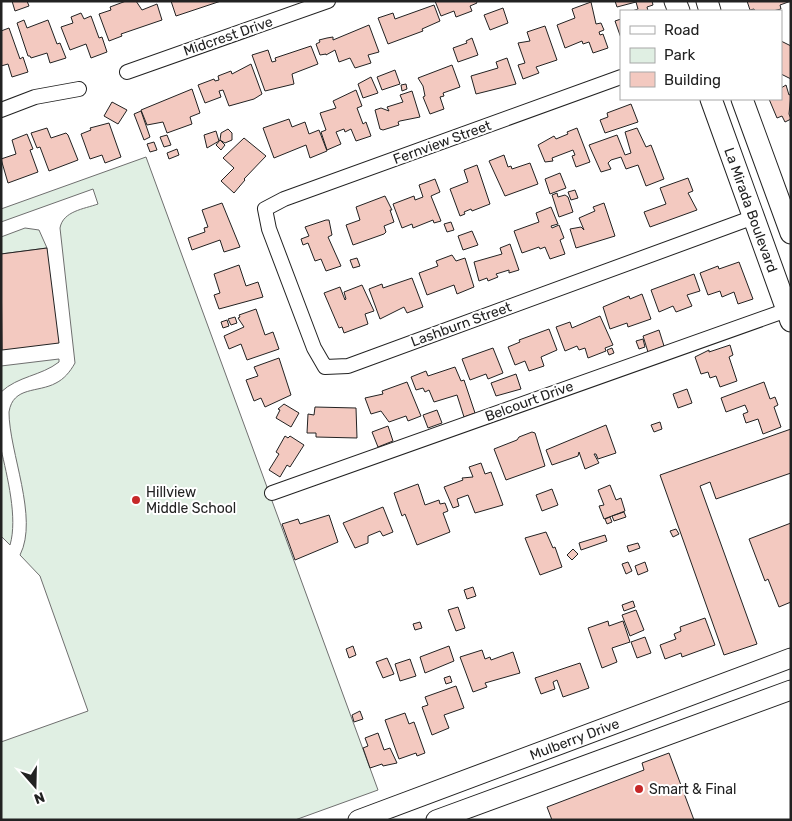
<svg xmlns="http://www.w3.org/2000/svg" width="792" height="821" viewBox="0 0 792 821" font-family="Rubik,sans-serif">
	<rect width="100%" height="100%" fill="#fff"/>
	<path fill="#e0efe3" stroke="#6f6f6f" d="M146,157L378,790L295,820H1V742L88,711L40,576L20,555C39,518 9,452 9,412C13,386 38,393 56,383C64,379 70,372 75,363L60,228C63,211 84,209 98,204L93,189L1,222V209Z
		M25,228L39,230L47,248L1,254V237Z
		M59,359V362C41,376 18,376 1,392V366Z
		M1,449C7,476 18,518 10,545L1,536Z"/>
	<path fill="#f3c9c0" stroke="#222" d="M9,1H27L29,6L15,11L12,1Z
		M126,1H136L142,10L157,4L162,20L121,34L122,36L109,41L99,14L111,10L110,7Z
		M171,1H221L176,16Z
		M435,1H476L477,3L470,6L472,11L456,17L454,11L441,16Z
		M615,1H652L653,5L647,7L648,11H632L638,9L636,2L617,7Z
		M747,1H791L780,5L781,9L773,11H755L754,9L750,10Z
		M591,2L596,24L601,23L604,30L599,32L600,35L603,34L608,48L593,53L589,42L583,44L582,41L565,48L557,25L575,18L572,9Z
		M434,5L440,21L422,29L423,31L388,44L378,18L393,13L395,19Z
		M503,8L508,23L490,30L484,15Z
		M81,13L84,19L91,16L99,38L102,37L107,52L91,58L86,44L70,50L61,27L73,23L71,17Z
		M621,19V38L615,21Z
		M24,20L27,28L48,20L57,44L60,43L66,58L50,63L47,53L31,58L30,56H28L17,23Z
		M369,25L379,52L368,55L371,63L355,68L350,58L339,62L335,50L326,55V54L320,55L316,44L320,42L319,40L327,38L333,37V40Z
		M545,26L557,60L536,67L539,73L523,79L518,65L525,63L518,43L530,41L527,32Z
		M9,28L20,59L23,57L28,72L12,77L8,64L1,66V31Z
		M472,38L478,55L458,62L453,48L467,43L466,41Z
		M781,41L791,46V79L781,74Z
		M311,46L318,64L292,74L294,84L265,91L252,55L268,50L272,62L276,61L275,58Z
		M507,58L516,84L476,94L471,76L498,68L496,62Z
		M251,64L262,94L254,99L229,106L223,90L219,91L221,97L205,103L198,85L214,79L215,81L219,80L218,76L231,71L232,74Z
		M452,65L460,87L443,93L444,96L440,97L444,109L430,114L423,97L425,96L423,86L418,78Z
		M395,70L400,84L382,90L377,77Z
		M371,77L378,93L363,98L358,84Z
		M406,84L407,89L402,91L401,85Z
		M786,85L789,95L791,94L789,114L791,119L785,122L782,116L777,118L769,99H781V88Z
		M192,89L200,113L190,117L192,124L167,133L163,122L147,125L141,110Z
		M356,90L362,106L357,108L363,124L366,122L371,136L356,141L351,129L345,132L344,129L336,132L341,144L327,150L321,132L326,130L320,113L336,108L333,101Z
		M412,91L420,117L400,121L398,122L399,125L383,130L380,129L375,110L381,108L389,111L387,107L403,102L400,95Z
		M112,102L127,110L118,124L104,116Z
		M631,104L638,122L605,133L600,120L608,117L607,113Z
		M141,111L150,137L144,140L134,114Z
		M289,119L292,127L305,122L309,134L319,130L327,151L310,158L306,145L274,158L263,128Z
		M109,123L121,157L105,163L102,155L90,159L81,134L91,130L90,128Z
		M47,128L51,138L66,133L68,135L78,160L49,171L40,147L37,148L31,133Z
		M577,128L590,162L576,167L572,156L575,155L573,150L552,158L553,161L545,162L538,145L554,136L556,139L568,134L567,132Z
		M637,128L646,147L651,145L664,179L646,186L638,165L626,169L621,157L611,160L608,163L611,169L601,172L589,145L617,135L625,155L631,153L625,132Z
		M228,129L232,133V140L225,143L220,140L221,133Z
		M216,131L219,141L207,148L204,135Z
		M27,134L33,149L30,150L38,172L8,183L1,159L16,154L12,140Z
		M167,135L171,145L164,147L160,137Z
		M244,138L266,156L244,179L245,180L234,193L221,181L234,168L223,158Z
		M220,140L225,145L221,150L216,145Z
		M154,142L157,150L150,152L147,144Z
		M177,149L179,155L169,159L167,153Z
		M504,155L508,167L511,166L512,169L530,163L538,184L505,196L489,161Z
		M477,165L490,204L472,211L471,209L464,212L465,214L460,216L450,189L468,182L464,170Z
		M560,173L566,188L550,194L545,179Z
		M688,178L693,191L688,193L697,210L650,227L644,212L666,204L660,188Z
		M435,179L440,192L431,196L441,221L434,223L433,220L413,228L412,224L402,228L393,204L414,196L415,200L423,197L419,185Z
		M575,190L578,198L571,200L568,192Z
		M557,193L558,197L565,195L568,197L573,212L559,217L552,195Z
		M385,196L392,210H390L394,222L384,226L386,232L384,234L353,245L346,225L360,220L356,207Z
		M222,203L240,247L224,252L220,240L192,250L188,238L205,232L204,228L208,227L202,210Z
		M604,203L615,236L576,248L570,229L581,227L584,230L579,218L595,211L593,207Z
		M551,207L558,224L551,226L552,228L559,225L564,238L560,240L565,254L550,259L545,247L540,249L539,247L522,253L514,231L539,222L536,213Z
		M326,220H329L332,235L328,237L341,266L326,271L321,259L315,261L308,243L303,245L301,239L309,236L305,227Z
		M451,222L454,230L447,232L444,224Z
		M472,231L478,245L463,250L458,236Z
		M510,244L519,270L509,273V270L496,274L498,277L488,281L487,278L479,281L474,262L502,254L500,248Z
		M47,248L59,343L2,350L1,254Z
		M452,255L456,261L465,258L474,287L457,294L454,285L427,295L419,273L438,266L436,261Z
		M357,258L360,266L353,268L350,260Z
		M739,262L753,299L738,304L734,292L722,297L720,291L708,295L700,273L718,266L719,269Z
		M239,265L246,286L258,282L263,297L219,309L214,295L220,293L214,274Z
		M694,274L700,291L687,295L692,306L676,312L673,306L659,312L651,290Z
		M412,278L423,307L407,313L404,307L380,319L369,289L382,284L383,288Z
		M362,285L374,311L365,314L368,324L344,333L342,327L339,328L324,293L340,287L345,300L346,299L344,292Z
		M642,294L651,319L628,327L627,323L610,329L603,307L629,296L630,299Z
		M256,309L265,335L273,332L279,349L247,360L241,344L229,349L224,336L244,327L238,318L240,317L239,315Z
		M600,316L613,345L605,348L606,351L588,358L585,348L579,350L577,346L565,351L556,327L570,322L572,328Z
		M235,317L237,323L231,325L228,319Z
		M227,320L229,326L223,328L221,322Z
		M549,329L557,350L541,357L544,366L529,371L525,361L515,365L508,347L520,342L519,340Z
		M659,330L664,346L648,352L643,336Z
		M643,339L645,347L639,349L636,341Z
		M730,345L733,355L729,357L737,381L720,387L716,376L710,378L708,372L701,374L695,357L709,350V352Z
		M493,348L503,373L488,379L486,374L470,380L462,359Z
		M612,348L614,353L609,355L607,350Z
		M279,358L291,395L265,407L261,398L254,401L246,380L258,376L254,367Z
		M455,367L461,381L464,380L475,413L464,417L457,395L434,402L429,390L425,392L423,388L416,390L411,377L426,371L428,376Z
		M516,374L521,389L496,396L491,383Z
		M407,382L421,416L408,421L406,416L389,422L381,411L371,414L365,398L383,394L382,391Z
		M764,382L770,399L775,397L778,405L774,407L781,427L763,434L758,419L746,423L743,414L748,412L745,405L726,412L721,398Z
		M687,389L692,403L678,408L673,394Z
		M284,404L299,413L291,427L276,418L280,410L278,409Z
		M315,407L356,408L357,438L316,437V433H307L308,414L314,415Z
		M437,410L442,423L428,428L423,415Z
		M660,422L662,429L654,432L651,425Z
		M606,425L616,453L598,459L596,454H594L599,463L585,469L579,452L578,456L552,465L546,450Z
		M388,426L393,441L378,447L372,432Z
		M791,429V473L716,499L710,482L700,486L757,644L724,655L660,475Z
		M532,432L535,433L545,466L506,480L494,449L517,440L519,437Z
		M285,436L288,438L290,436L304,445L290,467L287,465L280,477L269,470L279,454L276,452Z
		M481,463L485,474L491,472L503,505L475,513L468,495L457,499L459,506L453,508L444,487L463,480L462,478L473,477L469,467Z
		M418,484L425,505L439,500L440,504L445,503L448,511L443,513L450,532L417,545L405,514L402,516L394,493Z
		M610,485L616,500L621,498L625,511L604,519L599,506L604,505L598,490Z
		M552,489L558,505L542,511L536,495Z
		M383,507L393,532L383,536L380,531L368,536V543L355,548L343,523Z
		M624,512L626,517L614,521L612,516Z
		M329,515L338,542L295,560L282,524L298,519L300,524Z
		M610,517L612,522L607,524L605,519Z
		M791,523V602L779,607L768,579L765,581L749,539Z
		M676,529L679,534L673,537L670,531Z
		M546,532L553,548L555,547L562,567L540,575L525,538Z
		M605,535L607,541L581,550L579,543Z
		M638,543L640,548L629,552L627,546Z
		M573,549L578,554L572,560L567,555Z
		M628,562L632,571L626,574L622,564Z
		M645,562L648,571L638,575L635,566Z
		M473,587L476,596L467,599L464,590Z
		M633,601L635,607L624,611L622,605Z
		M458,607L465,628L456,631L448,610Z
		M636,610L644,630L630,636L622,615Z
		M705,618L715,645L682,657L681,653L665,659L660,645L676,639L674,634L681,631L680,627Z
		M608,621L609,626L623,621L630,642L612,648L617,662L602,668L588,628Z
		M420,622L422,628L415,630L413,624Z
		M645,637L651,653L637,658L631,642Z
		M353,646L356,655L349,658L346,649Z
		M449,646L454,661L425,673L420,657Z
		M482,650L485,659L490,657L491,660L513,652L520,673L485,683L487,687L473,692L460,657Z
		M387,658L394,674L383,678L376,662Z
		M410,659L416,676L400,681L395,664Z
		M580,663L589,688L563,697L557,680L553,682L555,689L541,694L535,678Z
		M450,676L452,682L446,684L444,678Z
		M456,686L464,708L444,715L449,728L432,735L422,707L428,705L425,697Z
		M360,711L363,719L354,722L352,715Z
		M405,713L409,724L414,722L425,753L417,756L416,753L399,759L385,720Z
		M378,733L384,750L390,748L397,763L383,766L382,764L370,768L363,748L368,746L365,738Z
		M669,753L694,820H552L547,807L644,770L642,763Z"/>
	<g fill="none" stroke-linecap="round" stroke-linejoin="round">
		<defs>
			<path id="street" d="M127,72L328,1
				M621,77L284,199L265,209L269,229L314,348L325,367L348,366L754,217
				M1,110L35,97L79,89
				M272,493L787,310"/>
			<g id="secondary">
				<path id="s1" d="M358,820L791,658"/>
				<path d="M436,820L791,690"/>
			</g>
			<g id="primary">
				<path d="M675,1L679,11"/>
				<path d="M707,1L710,11"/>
				<path id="s2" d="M711,99L791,321"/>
				<path d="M742,99L791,233"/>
			</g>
		</defs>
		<use href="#street" stroke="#222" stroke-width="16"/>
		<use href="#secondary" stroke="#222" stroke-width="21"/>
		<use href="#primary" stroke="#222" stroke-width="23"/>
		<use href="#street" stroke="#fff" stroke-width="14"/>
		<use href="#secondary" stroke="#fff" stroke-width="19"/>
		<use href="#primary" stroke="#fff" stroke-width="21"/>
	</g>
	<g fill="#c62828" stroke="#fff" stroke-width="2">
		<circle cx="136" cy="500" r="5"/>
		<circle cx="639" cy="789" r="5"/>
	</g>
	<g text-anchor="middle" stroke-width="4" stroke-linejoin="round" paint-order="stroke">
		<g font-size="14" fill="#222" stroke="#fff">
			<text transform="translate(228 36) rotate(-19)" y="5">Midcrest Drive</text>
			<text transform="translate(442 142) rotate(-20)" y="5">Fernview Street</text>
			<text dy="5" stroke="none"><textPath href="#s2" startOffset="118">La Mirada Boulevard</textPath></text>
			<text transform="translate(461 324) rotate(-20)" y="5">Lashburn Street</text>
			<text transform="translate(529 401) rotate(-20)" y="5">Belcourt Drive</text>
			<text dy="5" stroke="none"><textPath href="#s1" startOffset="231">Mulberry Drive</textPath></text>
		</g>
		<g font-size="14" fill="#222" stroke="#fff" text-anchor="start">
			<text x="146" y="497">Hillview<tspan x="146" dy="16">Middle School</tspan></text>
			<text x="649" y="794">Smart &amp; Final</text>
		</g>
	</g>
	<rect width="792" height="821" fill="none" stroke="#222222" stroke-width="5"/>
	<rect x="620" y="10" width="162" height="90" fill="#ffffff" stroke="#a7a7a7"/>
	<rect x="630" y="26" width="25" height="8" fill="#ffffff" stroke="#a7a7a7"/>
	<text x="664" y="35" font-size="15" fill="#222222">Road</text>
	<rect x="630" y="48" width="25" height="15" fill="#e0efe3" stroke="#a7a7a7"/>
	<text x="664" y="60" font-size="15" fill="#222222">Park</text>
	<rect x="630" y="72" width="25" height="15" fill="#f3c9c0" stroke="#a7a7a7"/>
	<text x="664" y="85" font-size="15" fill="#222222">Building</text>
	<g transform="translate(35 786) rotate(160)" stroke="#ffffff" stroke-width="4" paint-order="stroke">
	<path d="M0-4L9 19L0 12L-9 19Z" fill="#222222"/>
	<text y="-8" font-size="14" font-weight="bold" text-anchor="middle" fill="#222222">N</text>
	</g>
</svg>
